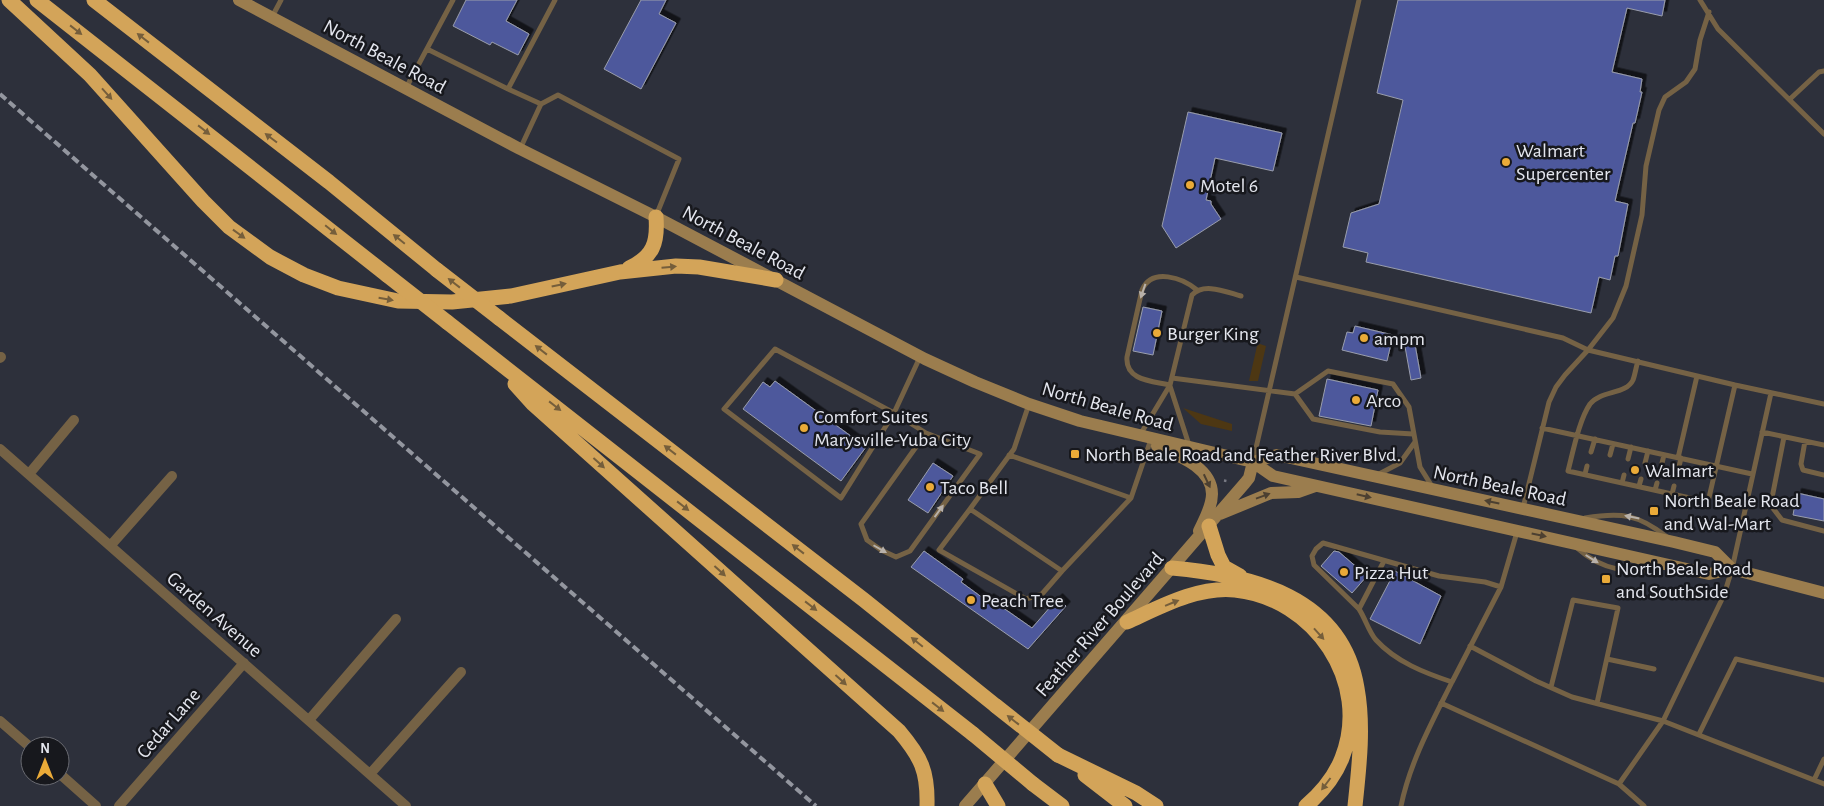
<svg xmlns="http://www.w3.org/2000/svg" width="1824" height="806" viewBox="0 0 1824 806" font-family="'Alegreya Sans',sans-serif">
	<defs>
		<filter id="shadow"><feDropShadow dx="4.5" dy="-4.5" stdDeviation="0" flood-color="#0009"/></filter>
	</defs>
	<rect width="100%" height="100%" fill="#2d303b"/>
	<path fill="#4d3713" d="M1260,344L1266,346L1258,381H1249L1257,346Z
		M1183,408L1232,424V431L1201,424Z"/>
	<path fill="#4e599c" stroke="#999dac" filter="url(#shadow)" d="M466,0H517L506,21L529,34L518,55L492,42L490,45L453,26Z
		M641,0H666L659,14L676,23L641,89L604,69Z
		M1398,0H1665L1662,16L1627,8L1612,72L1642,79L1640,92H1642L1635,123H1633L1615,201L1628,204L1618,256H1615L1610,280L1599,277L1591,313L1366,262L1368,253L1343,247L1351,213L1379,204L1403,100L1377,93Z
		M1188,112L1282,133L1273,171L1215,158L1206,200L1211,201V204L1221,219L1176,248L1162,226Z
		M1143,307L1162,311L1153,355L1133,351Z
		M1355,326L1393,335L1387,361L1342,350L1347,332L1353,333Z
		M1414,339L1421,378L1411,380L1404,341Z
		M1327,379L1378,390L1371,426L1319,416Z
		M775,381L866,447L841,481L743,409L763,382L770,387Z
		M933,463L953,476L928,513L908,500Z
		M1797,493L1824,499V521L1793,515Z
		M924,551L963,579L961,582L987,601L989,598L1032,628L1058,598L1066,606L1028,649L911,567Z
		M1334,551L1339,552L1367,576L1352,593L1321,566Z
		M1395,571L1441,596L1420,644L1370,619Z"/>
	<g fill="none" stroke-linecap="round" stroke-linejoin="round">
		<path stroke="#787a84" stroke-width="2.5" stroke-dasharray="2.5 4" stroke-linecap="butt" d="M1225,482L1226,476"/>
		<path stroke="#756245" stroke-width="5" d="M1700,0L1718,29L1824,134
			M272,17L281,0
			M427,49L508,89
			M406,88L453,0
			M1790,99L1819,72L1824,71
			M541,104L558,95L679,159L656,216
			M520,149L541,104L508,89L555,0
			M1296,277L1563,338L1588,350L1735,385L1824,404
			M920,357L894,413L775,349L724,409L841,498L894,413L926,433L861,524L867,540L881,550L896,557L910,551L980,454L926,433
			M1638,361C1636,367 1635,375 1633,380C1626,395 1601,390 1590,404C1579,420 1573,452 1568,471L1708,502L1735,385
			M1172,378L1295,394L1328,371L1393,384L1409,407L1420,467L1433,488
			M1170,385C1153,381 1125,381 1127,357L1142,290C1152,267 1183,278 1197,290
			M1170,386L1189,445
			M1295,394L1313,419L1380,432L1413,434
			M1029,404L1014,449L970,509L1062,571L1131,498L1150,442
			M1542,428L1752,474
			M1762,432L1824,445
			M1140,435L1170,385L1192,295C1204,282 1226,292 1241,296
			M1784,437L1772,498V507L1782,520L1824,531
			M1805,441L1801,464L1803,470L1824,475
			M1591,452L1595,439
			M1009,455L1131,498
			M1610,455L1613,444
			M1678,458L1697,376
			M1628,459L1631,447
			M1253,461L1359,0
			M1645,463L1648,451
			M1661,467L1664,455
			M1678,471L1681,458
			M1379,474L1400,463L1415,442
			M1585,474L1587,466
			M1622,483L1624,475
			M1639,486L1641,479
			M1655,490L1657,483
			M1672,494L1674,486
			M1523,508L1549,402L1556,387L1565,375L1588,350L1613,318L1626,286L1642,215L1646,166L1659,110L1665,97L1686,82L1695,69L1700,40L1709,12
			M970,509L939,550L1026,599L1042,594L1062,571
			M1585,518C1621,512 1638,514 1667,537
			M1577,548C1601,570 1633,576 1664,567
			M1384,561L1359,609L1314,565L1312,556L1316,549L1323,543L1439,576L1485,582L1501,587
			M1359,609C1365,618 1369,632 1376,640C1396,662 1425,673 1452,682L1501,587L1517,532
			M1470,646L1536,681L1572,697L1663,721L1824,784
			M1607,659L1654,669
			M1551,687L1573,600L1618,608L1597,703
			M1441,703L1619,784
			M1699,734L1736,659L1824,680
			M1814,780L1824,759
			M1401,806C1410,762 1432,722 1452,682
			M1644,806L1619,784L1663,721L1724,595L1732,569L1771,393"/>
		<path stroke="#756245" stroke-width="10" d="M0,358L1,357
			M0,449L406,806
			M29,474L74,420
			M111,545L172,476
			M309,720L396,619
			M0,721L30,747
			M60,774L96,806
			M370,774L461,672
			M119,806L244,663"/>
		<path stroke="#9b7d4e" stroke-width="12" d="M239,0L520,149L656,217L925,359L975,382L1029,404L1080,421L1253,462L1273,476L1709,574L1732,569L1824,593
			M1157,446C1177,455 1212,467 1212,494C1212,507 1204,520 1199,531
			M1253,462L1277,455L1674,542L1715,552L1732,569
			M1220,514L1271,493L1298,492L1315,486
			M965,806L1245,483L1249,478L1253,462"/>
		<path stroke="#d3a459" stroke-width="15" d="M9,0L90,75L203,201L229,227L270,257L304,275L338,288L398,301L452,302L511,296L620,272L676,266L699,267L776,280
			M37,0L387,275
			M94,0L329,182L437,270
			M629,268C653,257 658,243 656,217
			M499,318L864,600L996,706
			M447,322L973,734
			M515,384L533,404L899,731C921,757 928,771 927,806
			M1209,526L1218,555L1224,567L1240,576
			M1172,568C1251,575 1342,596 1357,688C1364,726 1359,768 1355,806
			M1127,622C1160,607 1198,586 1235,590C1314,598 1372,682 1342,758C1335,776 1321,793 1306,806
			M1058,755L1136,793L1156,806
			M1085,775L1125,806
			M985,784L998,806
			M1033,784L1062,806"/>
		<path stroke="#93969f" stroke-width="4" stroke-dasharray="8 4" stroke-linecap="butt" d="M0,94L816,806"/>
		<path stroke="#d3a459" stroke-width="15" d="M437,270L499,318
			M387,275L447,322
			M996,706L1058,755
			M973,734L1033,784"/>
	</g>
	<defs><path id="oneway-solid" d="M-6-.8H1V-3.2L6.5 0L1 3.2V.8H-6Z" transform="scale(1.25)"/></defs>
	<g fill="#755e3b">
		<use href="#oneway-solid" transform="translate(76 30) rotate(38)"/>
		<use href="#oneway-solid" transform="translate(143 38) rotate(-142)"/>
		<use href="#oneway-solid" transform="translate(107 94) rotate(48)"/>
		<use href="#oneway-solid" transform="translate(204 130) rotate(38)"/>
		<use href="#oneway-solid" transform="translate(271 138) rotate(-143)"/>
		<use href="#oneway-solid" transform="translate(331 230) rotate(39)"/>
		<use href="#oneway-solid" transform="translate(239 234) rotate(36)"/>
		<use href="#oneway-solid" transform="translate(399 239) rotate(-141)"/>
		<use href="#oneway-solid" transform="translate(669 267) rotate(-5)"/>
		<use href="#oneway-solid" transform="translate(454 283) rotate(-142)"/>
		<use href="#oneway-solid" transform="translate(559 285) rotate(-12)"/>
		<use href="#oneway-solid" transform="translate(386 299) rotate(10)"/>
		<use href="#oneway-solid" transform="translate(541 350) rotate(-142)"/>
		<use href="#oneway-solid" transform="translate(555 406) rotate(38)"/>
		<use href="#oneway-solid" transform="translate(670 450) rotate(-142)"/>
		<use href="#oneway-solid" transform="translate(599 463) rotate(42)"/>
		<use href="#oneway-solid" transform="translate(683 506) rotate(38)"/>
		<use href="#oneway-solid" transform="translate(798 549) rotate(-142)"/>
		<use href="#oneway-solid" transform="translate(720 571) rotate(42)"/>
		<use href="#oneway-solid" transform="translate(1172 603) rotate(-22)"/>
		<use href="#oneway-solid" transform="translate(811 606) rotate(38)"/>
		<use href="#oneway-solid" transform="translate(1319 634) rotate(48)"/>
		<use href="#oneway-solid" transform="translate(917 642) rotate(-141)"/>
		<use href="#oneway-solid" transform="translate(841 680) rotate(42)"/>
		<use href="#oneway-solid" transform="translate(938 707) rotate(38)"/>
		<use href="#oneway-solid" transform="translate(1013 720) rotate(-142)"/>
		<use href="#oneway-solid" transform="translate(1326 784) rotate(127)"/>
	</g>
	<g fill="#b8b1aa">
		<use href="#oneway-solid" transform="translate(1143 291) rotate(109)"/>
		<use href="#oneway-solid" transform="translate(939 511) rotate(-54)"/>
		<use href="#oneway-solid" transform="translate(1632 517) rotate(-169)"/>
		<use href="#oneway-solid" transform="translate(880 549) rotate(30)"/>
		<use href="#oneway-solid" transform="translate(1592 559) rotate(32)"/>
	</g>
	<g fill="#4c4031">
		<use href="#oneway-solid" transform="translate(1207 481) rotate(65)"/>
		<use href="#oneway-solid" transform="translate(1263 496) rotate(-20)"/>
		<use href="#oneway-solid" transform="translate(1364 496) rotate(13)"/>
		<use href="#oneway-solid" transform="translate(1492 502) rotate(-168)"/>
		<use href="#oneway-solid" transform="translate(1539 535) rotate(12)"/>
	</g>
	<g fill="#eaaa38" stroke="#17181d" stroke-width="2">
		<circle cx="1506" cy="162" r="5"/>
		<circle cx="1190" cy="185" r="5"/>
		<circle cx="1157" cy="333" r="5"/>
		<circle cx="1364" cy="338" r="5"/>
		<circle cx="1356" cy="400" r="5"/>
		<circle cx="804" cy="428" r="5"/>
		<rect x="1070" y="449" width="10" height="10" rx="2.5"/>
		<circle cx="1635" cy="470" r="5"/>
		<circle cx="930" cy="487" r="5"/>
		<rect x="1649" y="506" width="10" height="10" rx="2.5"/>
		<circle cx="1344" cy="572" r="5"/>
		<rect x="1601" y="574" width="10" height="10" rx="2.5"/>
		<circle cx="971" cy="600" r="5"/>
	</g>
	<g text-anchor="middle" stroke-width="5" stroke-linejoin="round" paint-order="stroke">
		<g font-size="20" fill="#e4e6ee" stroke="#17181d">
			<text transform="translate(385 56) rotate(28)" y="7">North Beale Road</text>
			<text transform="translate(744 242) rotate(28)" y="7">North Beale Road</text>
			<text transform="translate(1108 406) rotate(16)" y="7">North Beale Road</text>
			<text transform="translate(1500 485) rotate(12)" y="7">North Beale Road</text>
			<text transform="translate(215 614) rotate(41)" y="7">Garden Avenue</text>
			<text transform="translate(1099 624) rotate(-49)" y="7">Feather River Boulevard</text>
			<text transform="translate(168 723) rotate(-49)" y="7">Cedar Lane</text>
		</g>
		<g font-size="20" fill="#e4e6ee" stroke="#17181d" text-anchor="start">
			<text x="1516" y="157">Walmart<tspan x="1516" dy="23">Supercenter</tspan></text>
			<text x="1200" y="192">Motel 6</text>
			<text x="1167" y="340">Burger King</text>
			<text x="1374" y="345">ampm</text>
			<text x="1366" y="407">Arco</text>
			<text x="814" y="423">Comfort Suites<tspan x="814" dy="23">Marysville-Yuba City</tspan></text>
			<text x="1085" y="461">North Beale Road and Feather River Blvd.</text>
			<text x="1645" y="477">Walmart</text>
			<text x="940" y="494">Taco Bell</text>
			<text x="1664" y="507">North Beale Road<tspan x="1664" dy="23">and Wal-Mart</tspan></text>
			<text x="1616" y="575">North Beale Road<tspan x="1616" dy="23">and SouthSide</tspan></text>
			<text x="1354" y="579">Pizza Hut</text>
			<text x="981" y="607">Peach Tree</text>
		</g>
	</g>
	<g transform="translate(45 761)"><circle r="24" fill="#17181d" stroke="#696a71"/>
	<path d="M0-4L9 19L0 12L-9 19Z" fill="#eaaa38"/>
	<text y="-8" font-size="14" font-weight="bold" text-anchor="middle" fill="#e4e6ee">N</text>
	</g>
</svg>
